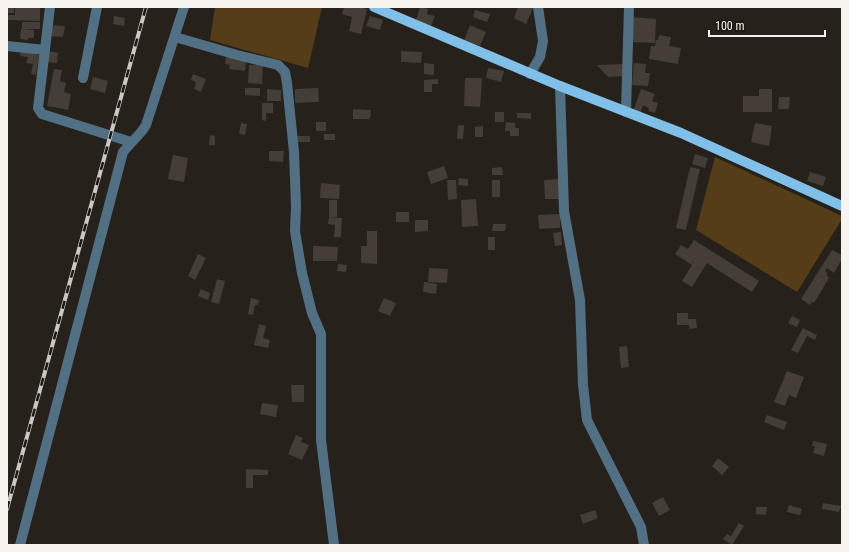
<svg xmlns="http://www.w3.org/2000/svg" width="849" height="552" viewBox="0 0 849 552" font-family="'Roboto Condensed',sans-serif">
	<rect width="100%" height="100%" fill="#27211b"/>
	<path fill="#553d18" d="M215,7H322L308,68L210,40Z
		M715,157L842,216V219L797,292L696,230Z"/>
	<path fill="#443e37" d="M7,7H14V13H7Z
		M15,7H40V21L7,20V15H15Z
		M344,7H359L367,9L361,34L349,31L352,17L342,14Z
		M420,7L428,9L427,14L435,16L431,26L416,20Z
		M518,7L533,8L526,24L514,18Z
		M475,10L490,14L487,22L473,17Z
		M114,16L125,18L124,26L113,24Z
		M370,16L383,20L380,30L366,26Z
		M632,17L656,19L655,43L632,42L633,25H632Z
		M22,22H40V29H22Z
		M50,25L65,26L63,37L49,36Z
		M470,25L486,32L480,46L464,40Z
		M21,29L34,30V38H28V40L20,39Z
		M659,35L671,37L669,46L681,48L678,64L649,59L651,46H655L656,40H658Z
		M21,51L39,55L36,75L31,74L33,64L26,63L28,57L20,56Z
		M47,51L58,53L57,63L46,62Z
		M401,51L422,52L421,63L401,62Z
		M226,57L246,61L245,71L229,69L230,65L225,64Z
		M424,63L434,64V75L424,74Z
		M634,63L646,64L645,73H650L648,86L632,85Z
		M625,64V76L608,77L597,65Z
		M249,65H263L262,84L248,83Z
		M488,68L504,71L501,82L486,78Z
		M54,69L62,70L60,81L66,83L64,92L71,94L68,110L47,106Z
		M193,74L206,79L201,92L194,89L196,82L191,80Z
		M93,77L108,81L105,93L90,89Z
		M465,78H482L480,107L464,106Z
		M438,79V84H432V92H424V80Z
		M245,88H260V96L245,95Z
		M318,88L319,102L295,103V89Z
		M267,89L281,90V101H267Z
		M641,89L655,94L652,101L658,103L655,113L648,111L649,108L643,105L640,114L633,112Z
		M759,89H772V112H743V96H759Z
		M779,97H790L789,109H778Z
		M262,103H273V113H266V121L262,120Z
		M353,109L371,110L370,119H353Z
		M495,112H504V122H495Z
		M517,113H531V119L517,118Z
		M316,122H326V131H316Z
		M506,122L515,123V128H519V136H510V131H505Z
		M241,123L247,124L245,135L239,134Z
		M755,123L772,126L769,146L751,142Z
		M458,125H464L463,139H457Z
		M483,126V137H475V127Z
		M324,134H335V140H324Z
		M210,135L215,136V145H209Z
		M296,136H310V142H296Z
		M269,151H284L283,162L269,161Z
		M695,154L708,158L705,168L692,164Z
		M173,155L188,158L184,182L168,179Z
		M444,166L448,178L431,184L427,172Z
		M502,167L503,175H492V168Z
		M690,167L700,169L686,230L676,228Z
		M810,172L826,177L823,186L807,181Z
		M459,178L468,179V186L458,185Z
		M559,179V199H545L544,180Z
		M447,180H456L457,199L448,200Z
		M492,180H500V197H492Z
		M321,183L340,185L339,199L320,198Z
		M476,199L478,226L462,227L461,200Z
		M329,200H337V217H329Z
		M396,212H409V222H396Z
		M560,214V228L539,229L538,215Z
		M329,217L342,218L341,237H334L335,225L328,224Z
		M415,220H428V231L415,232Z
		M493,224H506L505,231H492Z
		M367,231H377V264L361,263V246H367Z
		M561,232L562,245L555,246L553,233Z
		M488,237H495V250H488Z
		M694,240L759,281L752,292L707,263L692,287L682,281L692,265L675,254L681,245L688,249Z
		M313,246L338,247L337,261H313Z
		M832,250L842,255V259L834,273L827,268L825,271L827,273V276L829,278L814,303L812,302L810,305L801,299Z
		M198,254L206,258L195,280L188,276Z
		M338,264L347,265L346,272L337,271Z
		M429,268L448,269L447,283L428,282Z
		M217,279L225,281L219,304L211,302Z
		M424,282L437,284L436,294L423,292Z
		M201,289L210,293L208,300L198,296Z
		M251,298L259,300L258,305H255L253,315L248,314Z
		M384,298L396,303L390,316L378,311Z
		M677,313H688V319H696L697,328L689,329V325H677Z
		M792,316L800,320L797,327L788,323Z
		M259,324L266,326L263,338L270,340L268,348L254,345Z
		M803,328L817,335L815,340L807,336L798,353L791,350Z
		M627,346L629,367L621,368L619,347Z
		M787,371L804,377L796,398L789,395L785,406L774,402Z
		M291,385H304V402H292Z
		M262,403L278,405L276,417L260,414Z
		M767,415L787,422L784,430L764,422Z
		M296,435L303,438L301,442L309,445L302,460L288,454Z
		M813,441L827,444L824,456L813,453L815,446H812Z
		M718,458L729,467L722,475L712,466Z
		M246,469L268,470V475H253V488H246Z
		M663,497L670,510L659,516L652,503Z
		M823,503L841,506L839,512L822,509Z
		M789,505L802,509L800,515L787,512Z
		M756,507H767L766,515L756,514Z
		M595,510L598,518L583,524L580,515Z
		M739,523L744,526L732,545L723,539L727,534L731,536Z"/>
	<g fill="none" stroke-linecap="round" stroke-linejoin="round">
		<path stroke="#527084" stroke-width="10" d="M50,7L38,108L42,114L131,142
			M175,37L237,55L278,65L285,72L287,83L294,152L296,206L295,231L302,273L312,313L321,334V440L334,545
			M7,46L45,50
			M530,74L540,57L543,41L538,7
			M83,78L97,7
			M560,86L564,211L580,300L583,385L587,420L641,527L644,545
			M626,112L629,7
			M20,545L123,152L142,131L146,125L184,7"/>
		<path stroke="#7fbfe8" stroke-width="10" d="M374,7L560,86L681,133L842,206"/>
		<defs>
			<path id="rail" d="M7,509L146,7"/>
		</defs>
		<use href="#rail" stroke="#cbc7c2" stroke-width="4"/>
		<use href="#rail" stroke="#1d1812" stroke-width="2.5" stroke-dasharray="8" stroke-linecap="butt"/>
	</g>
	<rect width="849" height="552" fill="none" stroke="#f7f4ef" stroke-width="16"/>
	<path d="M709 30v6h116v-6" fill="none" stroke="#f7f4ef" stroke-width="2"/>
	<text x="715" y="30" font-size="12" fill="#f7f4ef" stroke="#1d1812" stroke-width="3" paint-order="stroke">100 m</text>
</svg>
